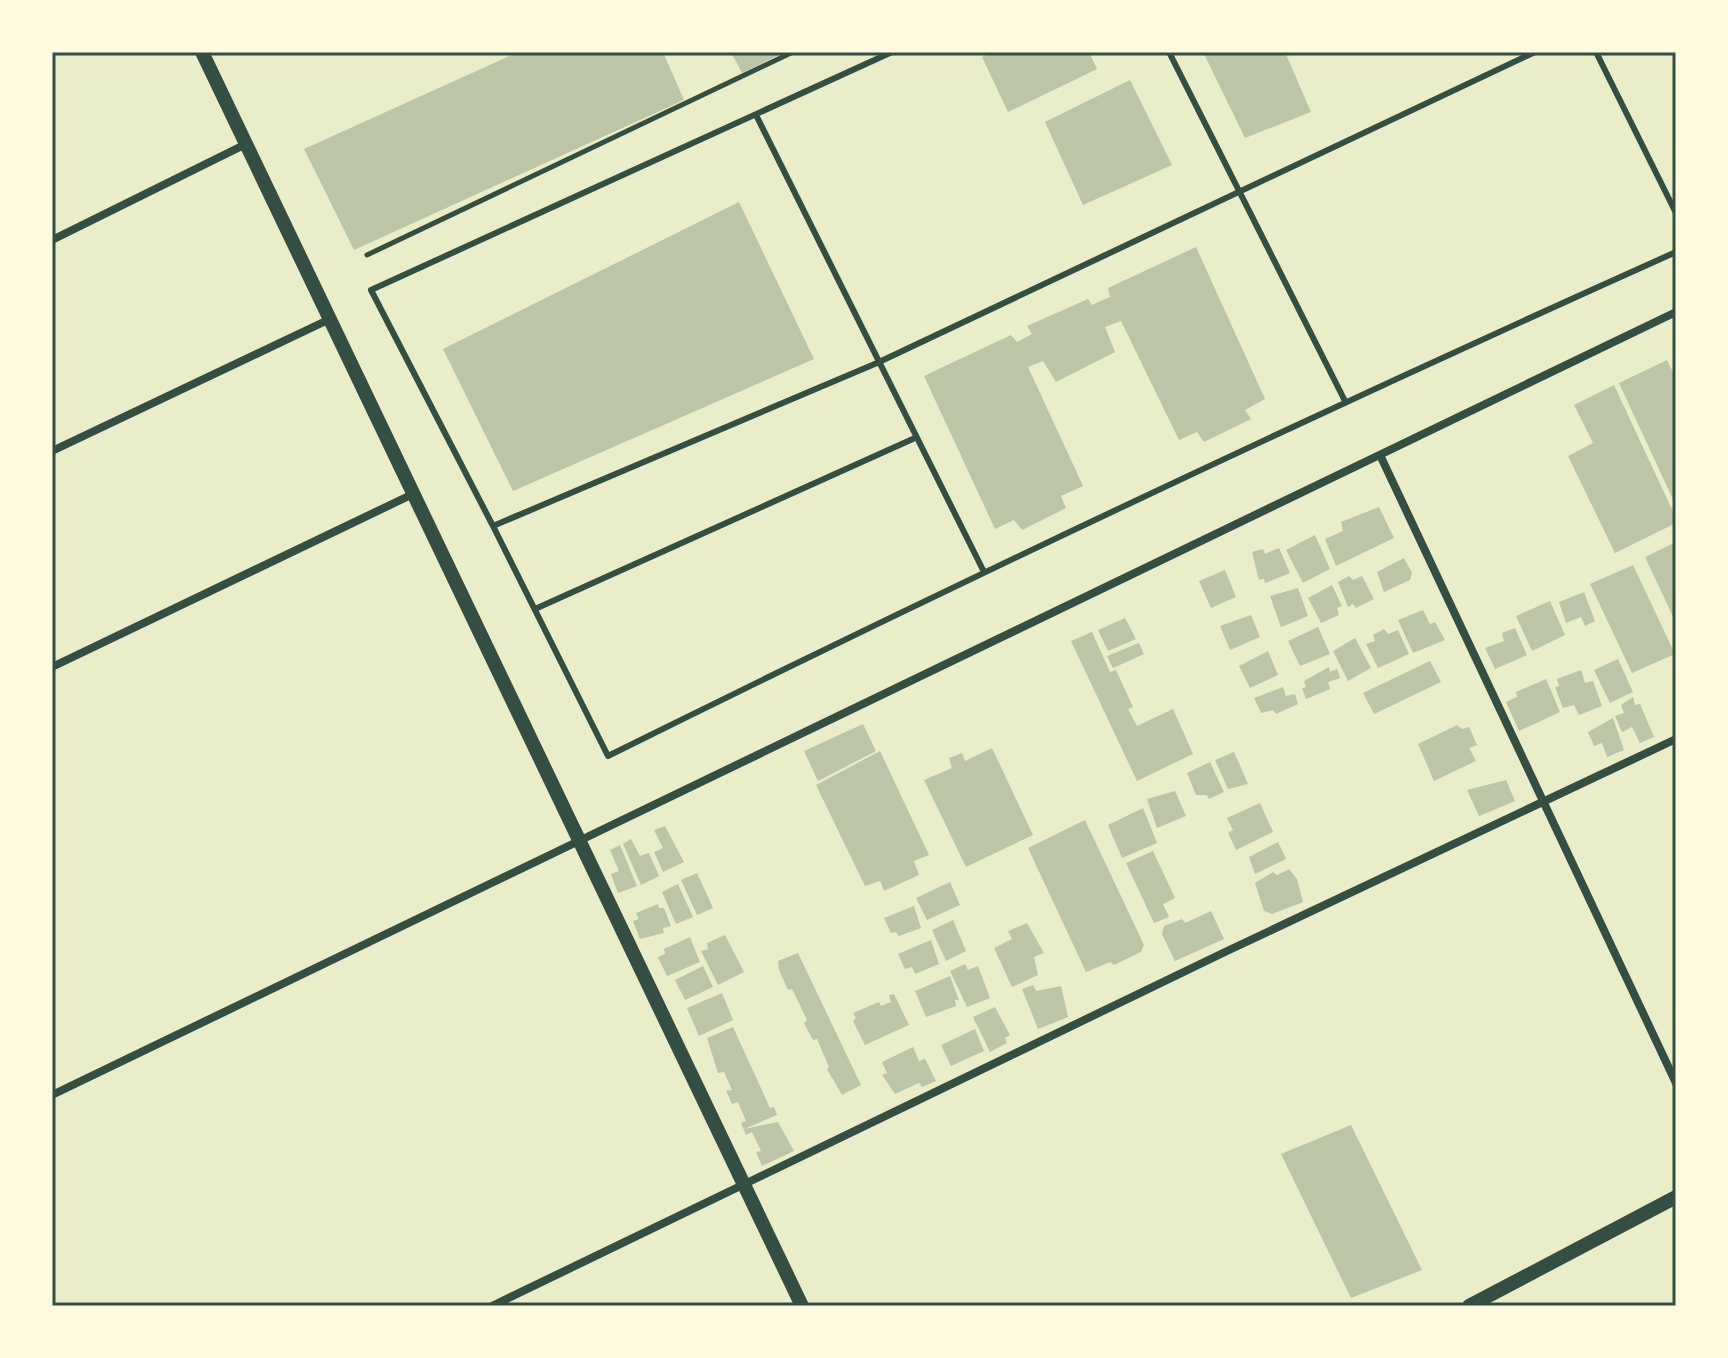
<svg xmlns="http://www.w3.org/2000/svg" width="1728" height="1358" viewBox="0 0 1728 1358" font-family="Poppins,sans-serif">
	<rect width="100%" height="100%" fill="#e9edc9"/>
	<path fill="#bcc5a7" d="M518,52H663L684,100L354,250L304,149Z
		M731,52H785L742,73Z
		M993,52H1089L1097,69L1008,112L982,57Z
		M1203,52H1285L1311,112L1245,138Z
		M1130,80L1172,165L1083,205L1045,122Z
		M739,202L814,359L513,491L443,349Z
		M1196,247L1265,399L1245,410L1251,419L1204,442L1197,432L1179,440L1121,321L1105,327L1115,352L1056,382L1043,361L1028,367L1083,486L1061,496L1066,508L1022,530L1014,520L995,529L924,376L1011,335L1017,342L1032,334L1027,326L1088,299L1092,305L1110,297L1108,288Z
		M1667,360L1676,378V506L1619,383Z
		M1614,385L1676,518V523L1615,553L1568,456L1593,443L1574,405Z
		M1379,507L1394,538L1336,566L1325,539L1343,531L1341,522Z
		M1315,535L1330,569L1303,583L1286,550Z
		M1676,542V623L1645,557Z
		M1279,548L1290,573L1265,583L1264,579L1259,580L1252,552L1263,549L1265,554Z
		M1404,558L1412,573L1410,580L1384,592L1377,572Z
		M1633,565L1675,654L1632,673L1590,584Z
		M1225,570L1236,597L1211,608L1199,581Z
		M1349,576L1353,580L1362,576L1374,599L1356,608L1353,604L1348,607L1338,582Z
		M1332,585L1342,606L1337,608L1339,615L1321,623L1308,598Z
		M1298,588L1308,616L1281,627L1270,596Z
		M1584,592L1595,621L1585,626L1581,617L1566,623L1559,602Z
		M1550,601L1565,635L1532,651L1516,616Z
		M1423,610L1430,624L1435,622L1445,640L1413,653L1398,620Z
		M1251,615L1260,637L1230,650L1220,626Z
		M1125,618L1136,639L1108,651L1098,630Z
		M1318,627L1330,654L1300,666L1288,641Z
		M1515,628L1527,655L1495,669L1485,648L1504,641L1502,633Z
		M1384,629L1388,634L1398,630L1409,654L1378,668L1366,644L1375,641L1373,635Z
		M1092,632L1110,672L1116,670L1133,707L1128,709L1137,726L1173,709L1193,754L1137,781L1071,641Z
		M1355,638L1371,668L1348,681L1333,651Z
		M1139,643L1144,654L1113,668L1107,656Z
		M1268,651L1278,675L1250,688L1239,666Z
		M1618,659L1633,692L1610,703L1594,670Z
		M1430,661L1441,682L1374,714L1363,693Z
		M1329,667L1330,672L1337,669L1340,678L1328,682L1330,689L1306,699L1302,688L1306,687L1304,681Z
		M1581,670L1585,683L1593,681L1602,706L1579,715L1574,705L1563,708L1555,687L1559,686L1557,679Z
		M1546,679L1560,712L1519,731L1506,702L1517,697L1516,692Z
		M1283,687L1286,696L1295,694L1298,704L1276,714L1273,710L1261,713L1254,698Z
		M1633,697L1635,705L1640,704L1654,737L1640,743L1632,727L1622,732L1615,716L1624,713L1621,705Z
		M1613,718L1624,750L1607,757L1602,743L1594,746L1588,732Z
		M863,724L876,751L818,781L804,751Z
		M1457,725L1462,729L1469,727L1477,745L1469,748L1476,761L1434,781L1418,744Z
		M992,748L1033,835L966,867L924,780L952,768L949,758L962,753L965,761Z
		M880,751L929,855L914,861L919,875L884,891L880,881L865,886L816,785Z
		M1234,752L1248,784L1228,789L1215,760Z
		M1210,762L1224,792L1209,799L1207,795H1196L1187,773Z
		M1506,780L1515,801L1479,816L1467,790Z
		M1175,791L1186,816L1157,828L1147,799Z
		M1260,803L1273,832L1236,850L1228,833L1233,830L1227,818Z
		M1143,808L1157,843L1122,858L1108,825Z
		M1085,820L1144,945L1141,952L1114,965L1110,962L1086,972L1028,848Z
		M665,826L684,862L663,872L654,852L663,848L654,830Z
		M631,839L640,856L649,853L659,876L641,885L623,844Z
		M1278,842L1286,859L1255,874L1249,857Z
		M620,845L637,886L618,893L611,874L619,871L610,850Z
		M1153,851L1175,898L1163,904L1169,917L1154,923L1126,863Z
		M1289,869L1297,879L1303,902L1272,914L1264,911L1255,883L1273,872L1277,875Z
		M697,873L713,908L697,915L681,880Z
		M950,882L960,905L927,920L916,898Z
		M678,884L693,917L676,924L662,892Z
		M658,904L659,908H664L671,926L663,928L664,933L640,939L633,921L639,919L636,913Z
		M914,906L921,928L899,936L896,932L891,933L884,918Z
		M1211,911L1224,939L1175,961L1162,934L1164,926L1182,919L1185,923Z
		M953,920L966,951L946,961L932,930Z
		M1027,923L1044,953L1034,957L1038,975L1012,987L994,948L1012,939L1008,931Z
		M725,935L744,972L718,985L701,951L708,949L707,943Z
		M690,937L700,962L667,976L658,957L665,954L664,949Z
		M931,940L939,964L915,974L912,967L905,969L898,954Z
		M798,953L861,1085L842,1095L827,1069L829,1067L817,1039L813,1040L804,1023L807,1020L792,989L788,990L779,970L778,961Z
		M965,964L968,970L978,966L990,998L967,1007L950,971Z
		M703,966L713,987L685,1000L675,980Z
		M950,976L959,1000H955L956,1006L926,1017L915,991Z
		M1033,985L1036,991L1061,986L1068,1017L1038,1029L1022,989Z
		M722,993L733,1020L699,1036L687,1008Z
		M894,994L909,1025L865,1045L853,1021L856,1018L853,1013L879,1002L881,1006L891,1002L889,995Z
		M995,1007L1010,1035L1005,1038L1007,1043L990,1052L973,1017Z
		M733,1027L770,1108L774,1107L777,1115L744,1129L778,1122L794,1151L762,1166L756,1152L761,1151L752,1132L746,1135L741,1123L746,1121L738,1102L732,1104L726,1091L732,1090L724,1072L718,1073L707,1038Z
		M975,1029L984,1051L951,1066L941,1045Z
		M913,1047L919,1061L925,1059L936,1081L922,1087L919,1083L895,1094L882,1075L887,1073L882,1062Z
		M1351,1125L1422,1270L1351,1298L1281,1154Z"/>
	<g fill="none" stroke-linecap="round" stroke-linejoin="round">
		<path stroke="#344e41" stroke-width="5" d="M367,255L793,52"/>
		<path stroke="#344e41" stroke-width="6" d="M1169,52L1345,401
			M1535,52L877,363L493,526L608,756C961,581 1317,413 1676,252
			M1596,52L1676,213
			M756,115L983,570
			M493,526L371,290L892,52
			M535,609L915,438"/>
		<path stroke="#344e41" stroke-width="8" d="M52,240L246,144
			M52,451L330,319
			M1380,455L1676,1083
			M52,667L413,494
			M52,1095L1676,312
			M492,1306L1225,952L1676,739"/>
		<path stroke="#344e41" stroke-width="14" d="M202,52L802,1306
			M1469,1306L1676,1197"/>
	</g>
	<rect width="1728" height="1358" fill="none" stroke="#fefae0" stroke-width="108"/>
	<rect x="54" y="54" width="1620" height="1250" fill="none" stroke="#344e41" stroke-width="3"/>
</svg>
